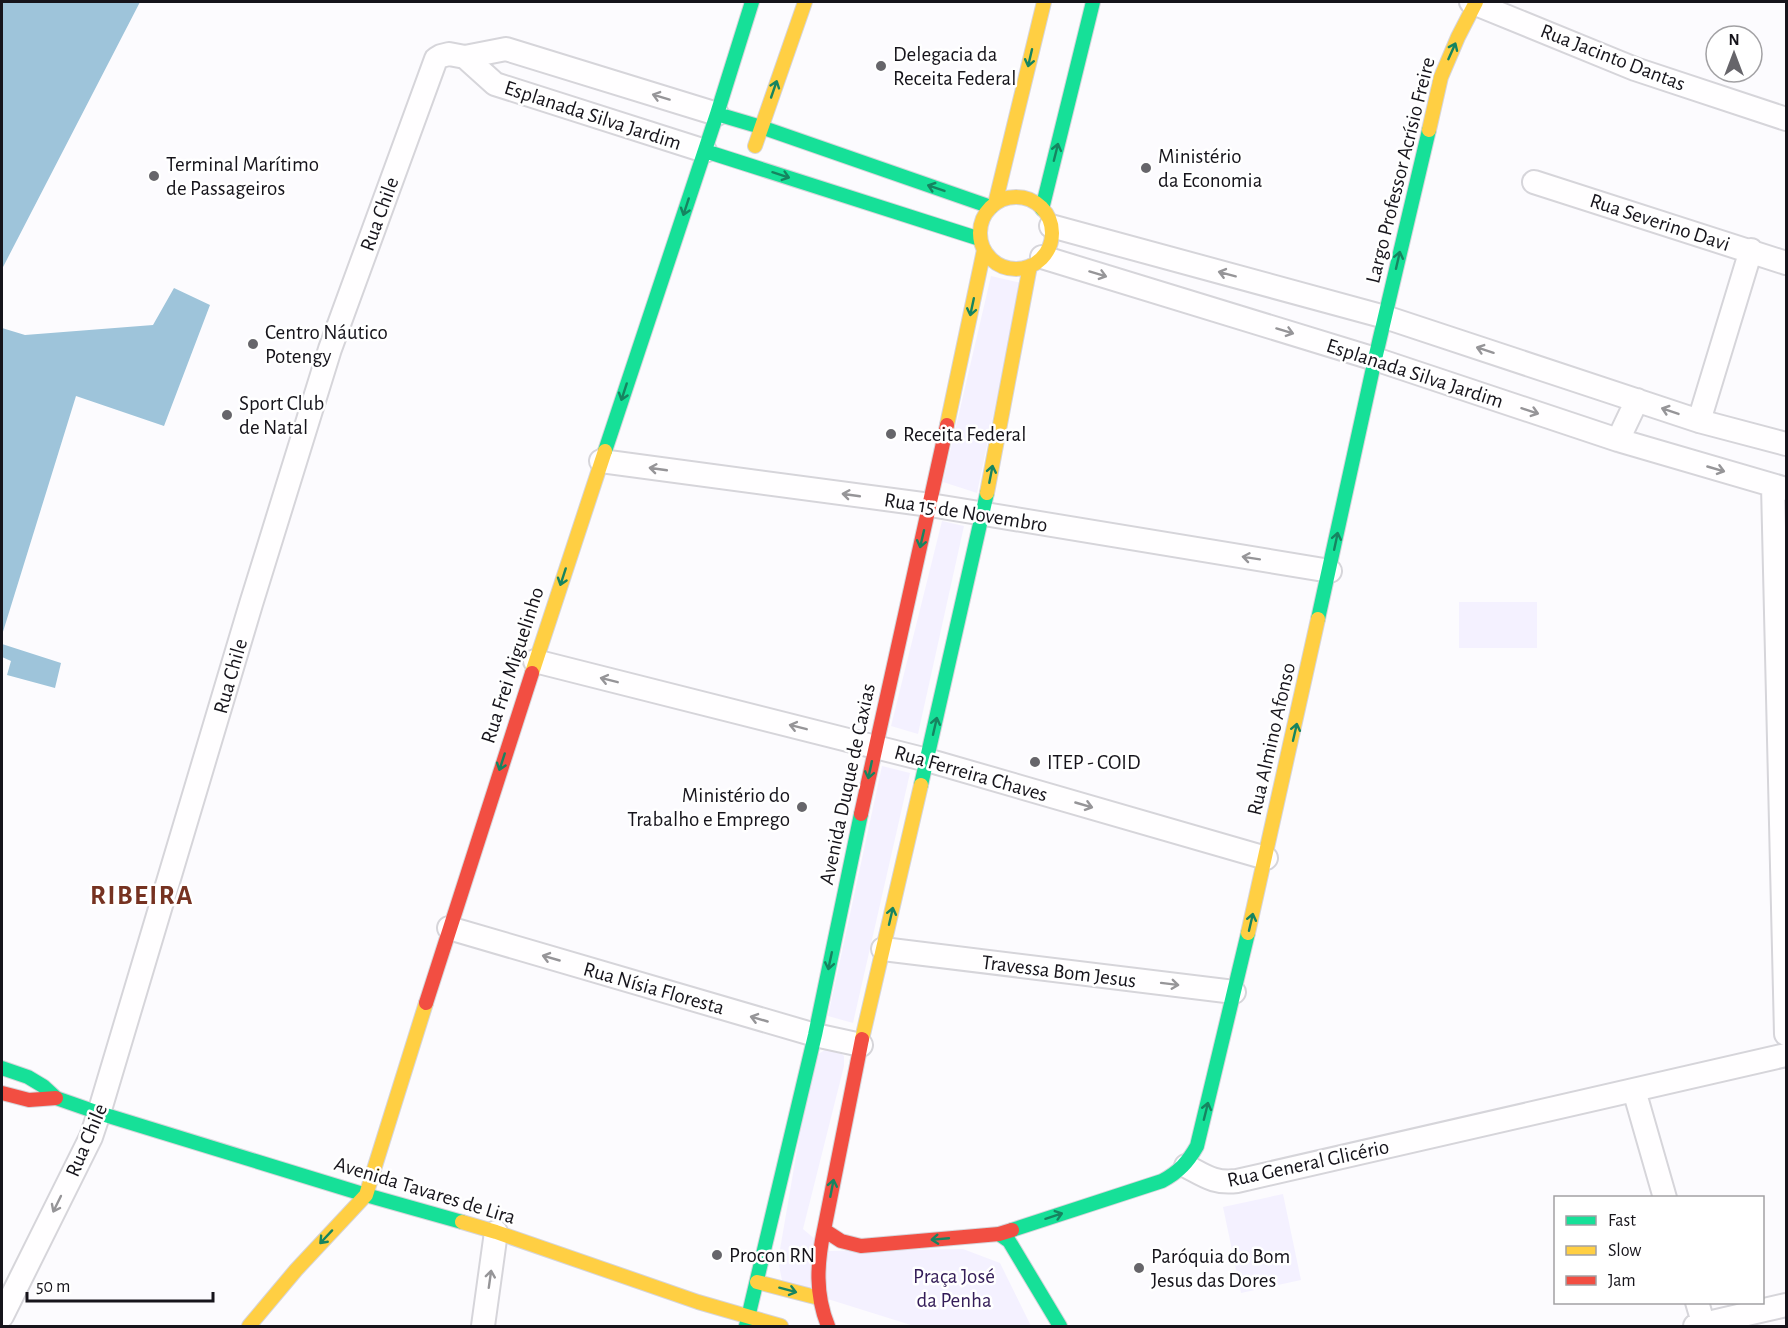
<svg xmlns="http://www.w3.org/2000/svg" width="1788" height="1328" viewBox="0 0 1788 1328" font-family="'Alegreya Sans',sans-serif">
	<rect width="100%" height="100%" fill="#fcfbfe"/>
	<path fill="#f4f1ff" d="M991,276L1021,283L977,493L943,482Z
		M942,521L964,526L918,734L891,726Z
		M1459,602H1537V648H1459Z
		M882,766L910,773L853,1023L828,1016Z
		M832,1046L844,1056V1066L803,1229L829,1251L963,1249L1000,1263L1031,1326H914L783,1285L778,1261L813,1057Z
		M1283,1194L1301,1280L1241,1293L1223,1207Z"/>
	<path fill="#9ec4da" d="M2,2H140L2,269Z
		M174,288L210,305L164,426L76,396L2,635V328L25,335L153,325Z
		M2,644L61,663L55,688L7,675L11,661L2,657Z"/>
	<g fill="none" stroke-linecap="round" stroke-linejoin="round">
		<defs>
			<path id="street" d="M1471,2L1635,69L1786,119
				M465,57L495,84L705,151
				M1534,182L1786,263
				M1051,226L1385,317L1699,421L1786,444
				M1042,257L1375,359L1618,440L1786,489
				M1699,421L1751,250
				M1618,440L1637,400
				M601,461L930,505L1330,571
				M1773,486L1786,1034
				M535,661L927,760L1266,858
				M449,928L815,1035L861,1045
				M883,949L1234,992
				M1634,1090L1665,1198
				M1186,1166C1205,1176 1215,1184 1237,1181L1786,1055
				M1697,1302L1704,1326
				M2,1316L91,1137L99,1113L251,604L330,349L436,59L441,56L449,54L465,57L506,49L717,114
				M483,1326L496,1232
				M1695,1326L1786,1305"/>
			<path id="fast" d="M717,114L761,127L991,207
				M705,151L980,239
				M1042,209L1093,2
				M605,451L717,114L752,2
				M1318,619L1375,359L1429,130
				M921,785L987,493
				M2,1068L28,1077L43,1086L56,1098L99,1113L366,1195L462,1222
				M1012,1230L1162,1181C1179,1172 1188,1162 1197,1146L1248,933
				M999,1234L1009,1241L1060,1326
				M746,1326L815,1035L861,814"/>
			<path id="slow" d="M1429,130L1441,77L1458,37L1476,2
				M755,146L805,2
				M980 233a36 36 0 1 1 72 0a36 36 0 1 1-72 0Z
				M995,204L1044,2
				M947,425L984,250
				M987,493L1030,266
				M532,673L605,451
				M1248,933L1318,619
				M862,1039L921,785
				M462,1222L496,1232L698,1302L781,1326
				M757,1282L819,1298
				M249,1326L296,1270L366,1195L426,1003"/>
			<path id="jam" d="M861,814L947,425
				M426,1003L532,673
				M862,1039L824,1230L841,1241L861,1246L999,1234L1012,1230
				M2,1093L29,1100L56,1098
				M824,1230C817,1263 815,1294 828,1326"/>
		</defs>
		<use href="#street" stroke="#d6d5da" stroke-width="26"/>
		<use href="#fast" stroke="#d6d5da" stroke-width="16"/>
		<use href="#slow" stroke="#d6d5da" stroke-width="16"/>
		<use href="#jam" stroke="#d6d5da" stroke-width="16"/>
		<use href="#street" stroke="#fffeff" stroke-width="22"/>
		<use href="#fast" stroke="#16e098" stroke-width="14"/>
		<use href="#slow" stroke="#ffcf43" stroke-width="14"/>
		<use href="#jam" stroke="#f24e42" stroke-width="14"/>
	</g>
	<defs><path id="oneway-shaft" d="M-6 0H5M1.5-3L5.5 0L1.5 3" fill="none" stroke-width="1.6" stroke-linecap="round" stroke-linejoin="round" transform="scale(1.5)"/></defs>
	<g stroke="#168460">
		<use href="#oneway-shaft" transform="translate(1452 51) rotate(-66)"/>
		<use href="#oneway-shaft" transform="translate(1030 58) rotate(103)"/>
		<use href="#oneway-shaft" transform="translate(774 89) rotate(-71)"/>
		<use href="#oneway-shaft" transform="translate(1056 152) rotate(-76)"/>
		<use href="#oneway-shaft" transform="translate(781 175) rotate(18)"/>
		<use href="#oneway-shaft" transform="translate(936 188) rotate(-161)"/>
		<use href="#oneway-shaft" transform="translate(686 207) rotate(108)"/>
		<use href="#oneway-shaft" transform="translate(1398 260) rotate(-77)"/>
		<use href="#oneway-shaft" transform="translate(972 307) rotate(102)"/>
		<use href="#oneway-shaft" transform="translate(624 392) rotate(108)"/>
		<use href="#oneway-shaft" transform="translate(991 474) rotate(-79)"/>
		<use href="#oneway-shaft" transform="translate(922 539) rotate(103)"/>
		<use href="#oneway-shaft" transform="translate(1336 541) rotate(-78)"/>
		<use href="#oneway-shaft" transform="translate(563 577) rotate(108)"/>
		<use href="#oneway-shaft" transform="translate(935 726) rotate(-77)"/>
		<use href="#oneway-shaft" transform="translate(1295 732) rotate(-77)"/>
		<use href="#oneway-shaft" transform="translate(502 762) rotate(108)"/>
		<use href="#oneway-shaft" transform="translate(870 770) rotate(102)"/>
		<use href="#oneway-shaft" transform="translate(891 916) rotate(-77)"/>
		<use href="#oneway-shaft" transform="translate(1251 922) rotate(-77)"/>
		<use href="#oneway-shaft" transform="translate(830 961) rotate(102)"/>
		<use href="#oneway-shaft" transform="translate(1206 1111) rotate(-76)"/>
		<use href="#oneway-shaft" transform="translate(832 1188) rotate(-79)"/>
		<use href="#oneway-shaft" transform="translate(1054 1216) rotate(-18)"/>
		<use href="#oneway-shaft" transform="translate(326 1237) rotate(133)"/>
		<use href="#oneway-shaft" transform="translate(940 1239) rotate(175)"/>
		<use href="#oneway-shaft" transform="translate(788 1290) rotate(15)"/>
	</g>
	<g stroke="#969598">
		<use href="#oneway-shaft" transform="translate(661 97) rotate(-163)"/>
		<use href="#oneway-shaft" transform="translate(1098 274) rotate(17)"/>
		<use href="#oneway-shaft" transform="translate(1227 274) rotate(-165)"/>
		<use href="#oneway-shaft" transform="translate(1285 331) rotate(17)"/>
		<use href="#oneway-shaft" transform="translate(1485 350) rotate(-162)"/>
		<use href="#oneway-shaft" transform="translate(1530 411) rotate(18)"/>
		<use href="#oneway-shaft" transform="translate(1670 411) rotate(-161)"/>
		<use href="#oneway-shaft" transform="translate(658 469) rotate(-172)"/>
		<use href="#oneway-shaft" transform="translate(1716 469) rotate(16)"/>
		<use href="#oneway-shaft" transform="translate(851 495) rotate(-172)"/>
		<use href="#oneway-shaft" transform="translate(1251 558) rotate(-171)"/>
		<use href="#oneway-shaft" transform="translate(609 680) rotate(-166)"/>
		<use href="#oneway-shaft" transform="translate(798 727) rotate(-166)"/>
		<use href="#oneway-shaft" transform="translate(1084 805) rotate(16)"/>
		<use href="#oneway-shaft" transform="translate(551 958) rotate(-164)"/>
		<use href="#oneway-shaft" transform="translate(1170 984) rotate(7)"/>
		<use href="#oneway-shaft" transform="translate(759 1019) rotate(-164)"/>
		<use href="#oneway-shaft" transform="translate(57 1204) rotate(116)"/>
		<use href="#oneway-shaft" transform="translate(490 1279) rotate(-82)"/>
	</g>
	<g fill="#66656a" stroke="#fff" stroke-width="2">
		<circle cx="881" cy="66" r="6"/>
		<circle cx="1146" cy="168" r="6"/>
		<circle cx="154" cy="176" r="6"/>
		<circle cx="253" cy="344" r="6"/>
		<circle cx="227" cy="415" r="6"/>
		<circle cx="891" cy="434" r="6"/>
		<circle cx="1035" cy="762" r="6"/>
		<circle cx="802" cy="807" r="6"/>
		<circle cx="717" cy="1255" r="6"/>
		<circle cx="1139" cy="1268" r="6"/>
	</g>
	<g text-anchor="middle" stroke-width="5" stroke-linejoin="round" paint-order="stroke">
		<g font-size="21" fill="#16141b" stroke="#fff" text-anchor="start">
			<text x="893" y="61">Delegacia da<tspan x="893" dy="24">Receita Federal</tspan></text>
			<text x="1158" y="163">Ministério<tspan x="1158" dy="24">da Economia</tspan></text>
			<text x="166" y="171">Terminal Marítimo<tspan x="166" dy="24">de Passageiros</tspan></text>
			<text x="265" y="339">Centro Náutico<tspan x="265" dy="24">Potengy</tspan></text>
			<text x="239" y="410">Sport Club<tspan x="239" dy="24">de Natal</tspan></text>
			<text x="903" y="441">Receita Federal</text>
			<text x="1047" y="769">ITEP - COID</text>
			<text x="790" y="802" text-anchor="end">Ministério do<tspan x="790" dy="24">Trabalho e Emprego</tspan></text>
			<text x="729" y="1262">Procon RN</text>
			<text x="1151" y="1263">Paróquia do Bom<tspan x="1151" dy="24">Jesus das Dores</tspan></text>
		</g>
		<g font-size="21" fill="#16141b" stroke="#fff">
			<text transform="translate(1613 57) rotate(21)" y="7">Rua Jacinto Dantas</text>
			<text transform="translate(593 115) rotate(18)" y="7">Esplanada Silva Jardim</text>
			<text transform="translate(1400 170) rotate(-76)" y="7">Largo Professor Acrísio Freire</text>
			<text transform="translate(379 214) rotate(-70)" y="7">Rua Chile</text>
			<text transform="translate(1660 222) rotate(18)" y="7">Rua Severino Davi</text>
			<text transform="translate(1415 373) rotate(18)" y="7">Esplanada Silva Jardim</text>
			<text transform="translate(966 512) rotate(9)" y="7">Rua 15 de Novembro</text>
			<text transform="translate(512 665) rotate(-72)" y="7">Rua Frei Miguelinho</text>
			<text transform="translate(230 676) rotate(-74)" y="7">Rua Chile</text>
			<text transform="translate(1271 739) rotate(-77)" y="7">Rua Almino Afonso</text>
			<text transform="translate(971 773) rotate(16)" y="7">Rua Ferreira Chaves</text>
			<text transform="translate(847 784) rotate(-78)" y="7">Avenida Duque de Caxias</text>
			<text transform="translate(1059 971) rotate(7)" y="7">Travessa Bom Jesus</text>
			<text transform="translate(654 988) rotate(16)" y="7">Rua Nísia Floresta</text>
			<text transform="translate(86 1140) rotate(-67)" y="7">Rua Chile</text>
			<text transform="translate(1308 1163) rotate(-12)" y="7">Rua General Glicério</text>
			<text transform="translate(425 1190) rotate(17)" y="7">Avenida Tavares de Lira</text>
		</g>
		<g font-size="21" fill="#341d58" stroke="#fff">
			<text x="954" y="1283">Praça José<tspan x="954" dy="24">da Penha</tspan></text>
		</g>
		<g font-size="27" font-weight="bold" letter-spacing="1.5" fill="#763221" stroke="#fff">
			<text x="142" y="904">RIBEIRA</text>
		</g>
	</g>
	<rect width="1788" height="1328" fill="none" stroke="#16141b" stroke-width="6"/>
	<rect x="1554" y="1196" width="210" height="108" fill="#ffffff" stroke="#a2a1a4" stroke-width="1.5"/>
	<rect x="1566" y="1216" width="30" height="9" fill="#16e098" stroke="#a2a1a4" stroke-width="1.5"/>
	<text x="1608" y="1226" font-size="18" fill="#16141b">Fast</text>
	<rect x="1566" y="1246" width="30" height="9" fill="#ffcf43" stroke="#a2a1a4" stroke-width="1.5"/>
	<text x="1608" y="1256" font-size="18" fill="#16141b">Slow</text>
	<rect x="1566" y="1276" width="30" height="9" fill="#f24e42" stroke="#a2a1a4" stroke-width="1.5"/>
	<text x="1608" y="1286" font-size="18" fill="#16141b">Jam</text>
	<g transform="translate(1734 54)"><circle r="28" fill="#ffffff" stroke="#a2a1a4" stroke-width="1.5"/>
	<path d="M0-4.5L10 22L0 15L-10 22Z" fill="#66656a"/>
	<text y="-9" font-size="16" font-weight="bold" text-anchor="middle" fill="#16141b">N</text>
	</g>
	<path d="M27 1292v9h186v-9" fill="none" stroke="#16141b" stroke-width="3"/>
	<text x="36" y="1292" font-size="18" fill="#16141b" stroke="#ffffff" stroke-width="4.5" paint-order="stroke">50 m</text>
</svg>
